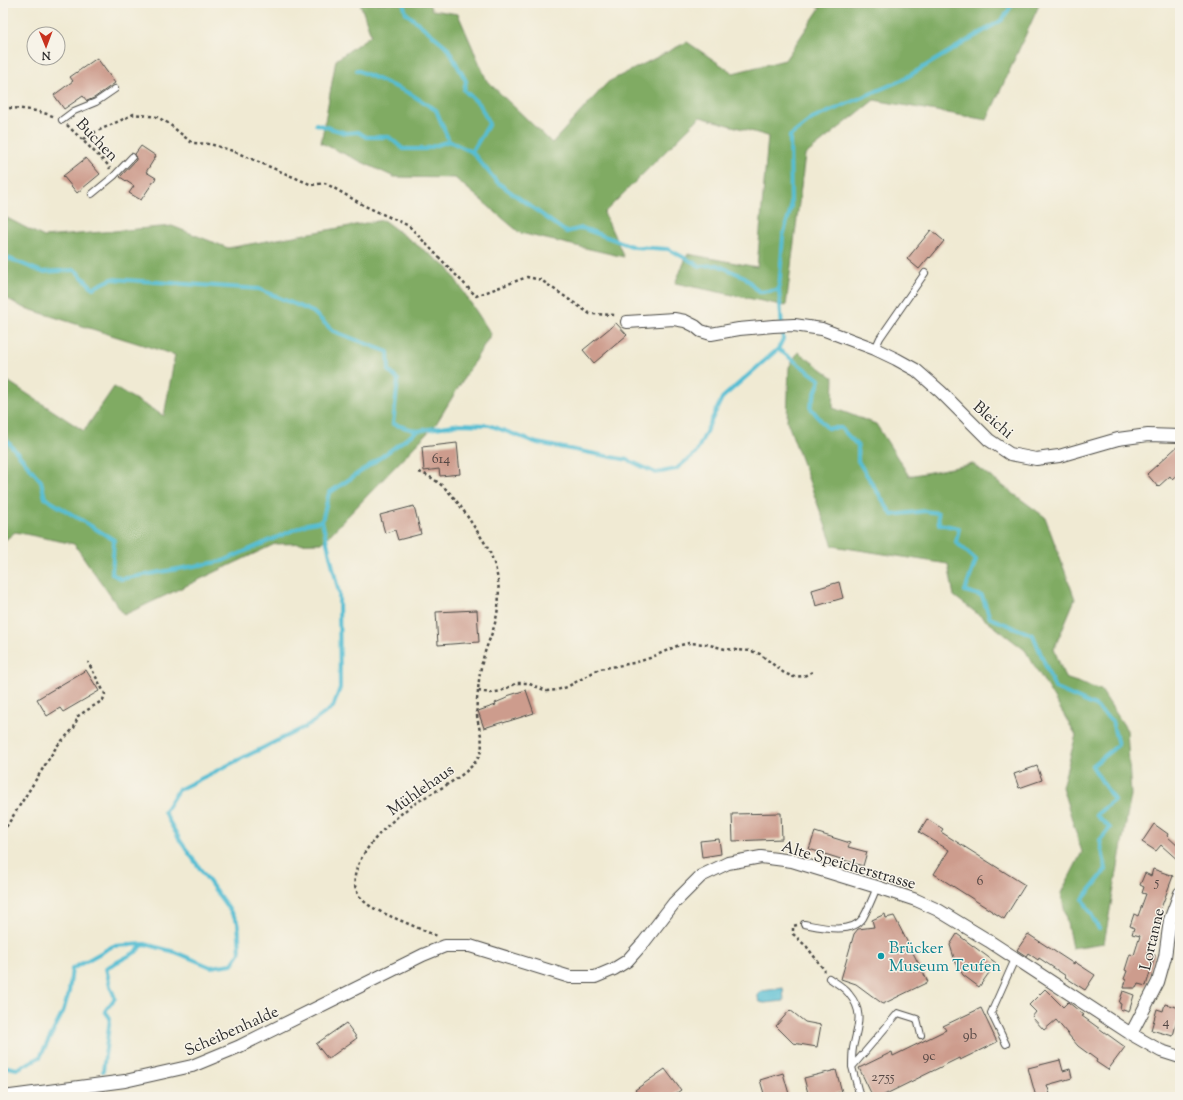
<svg xmlns="http://www.w3.org/2000/svg" width="1183" height="1100" viewBox="0 0 1183 1100" font-family="'Sorts Mill Goudy',serif">
	<rect width="100%" height="100%" fill="#f7f3e8"/>
	<filter id="ink" filterUnits="userSpaceOnUse"><feTurbulence type="fractalNoise" baseFrequency=".025" numOctaves="2"/><feDisplacementMap in="SourceGraphic" scale="8" xChannelSelector="R" yChannelSelector="G"/><feConvolveMatrix kernelMatrix="1 2 1 2 8 2 1 2 1" color-interpolation-filters="sRGB"/></filter>
	<filter id="wash" filterUnits="userSpaceOnUse"><feTurbulence type="fractalNoise" baseFrequency=".012" numOctaves="4" result="noise"/><feDisplacementMap in="SourceGraphic" scale="16" xChannelSelector="R" yChannelSelector="G"/><feGaussianBlur stdDeviation="0.9" result="paint"/><feColorMatrix in="noise" values="0 0 0 0 0 0 0 0 0 0 0 0 0 0 0 0 0 1.4 0 .05"/><feComposite in="paint" operator="in"/></filter>
	<g filter="url(#wash)">
		<rect width="100%" height="100%" fill="#f0ead3"/>
		<path fill="#80ab63" stroke="#566b47" d="M360,3H428L432,10L458,14L487,81L552,143L608,82L687,42L733,73L785,60L820,8L810,3H1040L987,120L874,100L805,155L786,306L675,283L688,254L757,267L768,136L700,117L604,213L624,257L520,233L455,178L394,177L321,143L336,60L371,35Z
			M3,216L44,237L172,226L228,248L383,220L448,268L491,334L436,424L322,543L275,544L124,615L74,544L15,532L3,542V378L84,431L114,387L164,416L175,355L22,307L3,296Z
			M798,352L834,378L833,408L876,424L909,476L973,464L1045,517L1075,599L1054,649L1065,678L1101,690L1127,730L1131,795L1104,943L1072,948L1061,893L1082,852L1062,787L1076,735L1025,650L954,596L948,564L833,546L787,421L789,367Z"/>
		<path fill="#56bed3" stroke="#40747f" d="M783,988L784,1001L764,1003L760,1002L758,998V994L762,991Z"/>
		<g fill="none" stroke-linecap="round" stroke-linejoin="round">
			<path stroke="#56bed3" stroke-width="4" d="M403,3L406,13L447,47L466,81L464,90L480,105L489,124L472,152L497,182L566,232L582,228L634,247L668,249L700,266L717,265L745,277L759,292L779,290
				M995,3L1012,5
				M357,70L409,93L436,110L449,141L472,152
				M316,124L346,133L358,132L366,137H389L403,149H425L449,141
				M3,256L42,272L75,270L93,288L112,279L259,289L313,312L333,331L388,352L389,371L398,380L393,424L417,431
				M778,349L820,380L810,407L827,428H841L858,446V461L892,515L925,511L938,513L939,524L959,528L956,542L976,560L965,591L982,596L990,618L1033,635L1055,688L1095,706L1112,721L1118,745L1092,766L1114,800L1096,815L1110,828L1100,840L1106,870L1083,899L1099,929
				M3,436L41,481L45,498L114,540L112,574L121,579L223,561L307,524L322,521
				M3,1066L17,1069L40,1057L63,1012L69,992L72,969L113,946L145,944L175,952L211,967L232,964L240,952L238,922L181,842L164,812L178,790L309,725L333,707L340,688L339,593L322,521L329,493L363,470L417,431L460,424L489,425L537,443L628,460L656,473L676,469L696,453L722,398L778,349L783,339L779,290L783,236L791,208L790,136L812,119L902,80L1002,20L1012,5V3
				M103,1071L110,1018L105,1011L115,998L110,986L106,968L136,952L144,944"/>
		</g>
		<g id="blocks">
			<path fill="#cd9c8d" d="M97,58L115,83L94,98L87,101L83,96L64,109L54,95L73,81L70,77Z
				M141,146L156,156L146,172L156,178L141,200L129,193L134,186L120,177L136,160V158L135,154Z
				M86,158L100,174L77,193L63,176Z
				M931,230L944,241L930,258L929,257L919,269L907,259Z
				M616,323L627,335L594,363L583,350Z
				M457,443L460,474L440,476L439,469L424,471L422,447Z
				M1180,444V472L1172,479L1170,476L1158,487L1147,474Z
				M414,506L421,534L398,540L395,530L385,533L380,515Z
				M839,582L843,598L816,606L812,590Z
				M477,610L479,642L438,645L436,612Z
				M86,670L99,691L63,712L60,708L47,716L37,699Z
				M526,690L534,713L503,723V722L484,728L478,711L496,705L495,703L507,698V696Z
				M1037,766L1042,780L1019,788L1014,774Z
				M781,813L782,839L733,841L732,814Z
				M927,819L943,829L941,832L1025,885L1004,919L934,874L949,850L919,832Z
				M1154,824L1168,834L1167,836L1180,848V862L1161,845L1156,851L1142,842Z
				M815,832L850,843L848,847L867,852L863,866L809,849Z
				M719,839L721,854L702,857L700,841Z
				M1153,869L1173,876L1158,916L1160,917L1147,953L1155,955L1146,986L1138,984L1136,988H1124L1126,980L1124,979L1127,971L1125,970L1130,954L1134,955L1140,936L1132,934L1134,928L1130,926L1134,914L1138,916L1146,894L1142,893L1144,887L1140,885L1145,873L1151,876Z
				M885,914L886,918L894,916L928,982L883,1004L856,984L841,979L854,934L858,929L874,927L872,920Z
				M957,934L996,963L979,987L963,975L955,961L950,945Z
				M1028,934L1074,964L1075,962L1095,975L1085,990L1065,977L1066,976L1039,958L1038,960L1028,953L1026,956L1017,950Z
				M1045,989L1063,1007L1068,1002L1084,1015L1082,1016L1125,1047L1108,1070L1096,1062L1097,1060L1078,1046L1056,1020L1044,1030L1032,1017L1036,1012L1029,1005Z
				M1123,991L1134,995L1129,1012L1120,1009L1121,1004L1119,1003Z
				M1165,1004L1180,1008L1173,1036L1151,1030L1157,1009L1163,1011Z
				M981,1008L997,1042L960,1060L959,1058L880,1097H873L859,1068L892,1052L893,1056L946,1030L943,1026Z
				M790,1010L805,1022L821,1025L817,1047L793,1043L776,1026Z
				M346,1023L357,1038L328,1059L316,1044Z
				M1060,1060L1063,1071L1070,1069L1072,1078L1047,1085L1050,1094L1036,1097L1028,1068Z
				M665,1069L681,1090L671,1097H641L635,1090Z
				M836,1070L842,1092L822,1097H809L804,1078Z
				M783,1073L789,1094L779,1097H765L760,1080Z"/>
		</g>
	</g>
	<g filter="url(#ink)">
		<use href="#blocks" fill-opacity="0" stroke="#494844" stroke-width="1"/>
		<g fill="none" stroke-linecap="round" stroke-linejoin="round">
			<defs>
				<path id="lane" d="M62,120L74,111L96,102L115,89
					M92,194L114,176L132,157
					M875,349L880,338L925,273
					M804,924C820,927 852,935 863,918C868,909 873,897 877,887
					M829,978C836,983 844,987 849,994C865,1013 857,1027 853,1048C852,1054 852,1060 852,1067
					M1006,1044L991,1013L1015,959
					M860,1097L852,1067L898,1013L917,1019L921,1035"/>
				<path id="street" d="M627,322L674,319L685,321L695,326L701,331L711,334L739,329L773,326L794,325L822,329L875,349L896,359L916,370L941,392L989,440L1010,454L1036,459L1059,456L1118,439L1148,435L1180,436
					M1131,1034L1158,982L1165,957L1170,920L1180,893
					M3,1097L125,1081L192,1066L238,1047L423,955L445,946H470L570,977H595L614,969L627,961L644,942L674,903L701,876L728,863L761,857L792,861L877,887L916,900L938,910L989,941L1131,1034L1161,1051L1180,1057"/>
			</defs>
			<use href="#lane" stroke="#494844" stroke-width="8"/>
			<use href="#street" stroke="#494844" stroke-width="14"/>
			<path stroke="#494844" stroke-width="2.5" stroke-dasharray="3 3" stroke-linecap="butt" d="M3,108C21,108 38,110 55,117
				M67,125L108,165L110,169
				M83,139L89,135L134,114L157,117L168,123L192,143L210,144L233,151L312,185L325,183L365,206L409,226L476,296L527,277L541,280L590,314L617,315
				M419,472C442,480 457,500 469,519C476,530 486,543 491,555C501,579 501,605 493,630C491,636 488,643 486,649C481,663 479,677 478,691C477,699 476,708 477,715C478,728 485,741 480,754C470,777 432,791 413,805C389,821 330,874 366,903C373,909 384,913 392,917C407,923 422,930 437,936
				M478,691L491,693L501,691L517,683H527L547,691L557,690L567,687L599,669L634,663L650,658L677,646L689,643L706,644L725,649L751,651L760,654L784,673L794,677L804,676L812,672
				M3,832L57,746L74,728L78,716L103,700L105,694L88,662
				M797,925L793,926V934L807,947L825,971"/>
			<use href="#lane" stroke="#fff" stroke-width="6"/>
			<use href="#street" stroke="#fff" stroke-width="12"/>
		</g>
	</g>
	<circle fill="#0f9aa8" stroke="#f7f3e8" stroke-width="1.5" cx="881" cy="956" r="4"/>
	<g text-anchor="middle" stroke-width="3" stroke-linejoin="round" paint-order="stroke">
		<g font-size="14" fill="#544744">
			<text x="441" y="463">614</text>
			<text x="980" y="885">6</text>
			<text x="1157" y="886">5</text>
			<text x="1166" y="1026">4</text>
			<text x="970" y="1039">9b</text>
			<text x="929" y="1060">9c</text>
			<text x="883" y="1081">2755</text>
		</g>
		<g font-size="16" fill="#2b2b2b" stroke="#f7f3e8">
			<text transform="translate(98 139) rotate(46)" y="6">Buchen</text>
			<text transform="translate(994 419) rotate(41)" y="6">Bleichi</text>
			<text transform="translate(420 789) rotate(-35)" y="6">Mühlehaus</text>
			<text transform="translate(849 864) rotate(16)" y="6">Alte Speicherstrasse</text>
			<text transform="translate(1151 939) rotate(-77)" y="6">Lortanne</text>
			<text transform="translate(231 1030) rotate(-24)" y="6">Scheibenhalde</text>
		</g>
		<g font-size="16" fill="#0d838f" stroke="#f7f3e8" text-anchor="start">
			<text x="889" y="953">Brücker<tspan x="889" dy="18">Museum Teufen</tspan></text>
		</g>
	</g>
	<rect width="1183" height="1100" fill="none" stroke="#f7f3e8" stroke-width="16"/>
	<g transform="translate(46 46) rotate(179)"><circle r="19" fill="#f7f3e8" stroke="#a5a39c"/>
	<path d="M0-3L7 15L0 10L-7 15Z" fill="#c8321e"/>
	<text y="-6" font-size="11" font-weight="bold" text-anchor="middle" fill="#2b2b2b">N</text>
	</g>
</svg>
